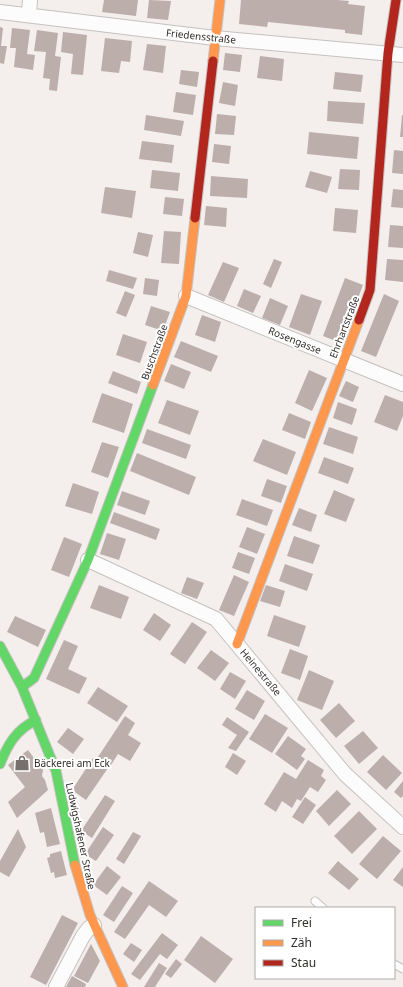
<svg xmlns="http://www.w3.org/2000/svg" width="403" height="987" viewBox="0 0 403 987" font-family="'Noto Sans',sans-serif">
	<rect width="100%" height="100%" fill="#f4eeec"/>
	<path fill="#bcafab" d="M104,0H138L136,16L102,12Z
		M149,0L171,1L168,20L147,18Z
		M241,0H337L349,1L348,4L365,6L362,35L345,33V30L268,22L267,27L239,24Z
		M0,27L3,28L1,46H7L4,64L0,63Z
		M12,28L30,30L27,54L35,55L33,70L14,67L16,48H10Z
		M37,30L58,33L55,56L61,57L57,91L49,90L50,79L43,78L46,52L34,51Z
		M63,32L87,35L83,75L71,74L73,54L61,52Z
		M105,38L132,41L130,62L121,61L119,73L101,71Z
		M147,44L166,46L163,73L143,70Z
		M225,53L242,55L240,72L223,70Z
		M260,56L284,59L282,81L257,78Z
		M181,70L199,72L197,87L179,84Z
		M335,72L363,75L361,92L333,89Z
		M223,82L238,85L235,106L219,103Z
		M176,92L196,95L193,115L173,112Z
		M328,101L365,103L363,124L327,121Z
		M217,114L236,116L234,135L215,134Z
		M146,115L184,121L181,136L144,130Z
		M402,115H403V137H400Z
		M309,132L359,137L357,159L307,154Z
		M142,141L174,145L172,163L139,159Z
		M214,144L231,146L229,164L212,162Z
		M394,150L403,151V174L392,173Z
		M340,169L360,170L359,190L338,189Z
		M152,170L180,173L178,191L150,188Z
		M310,171L332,177L327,193L305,187Z
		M211,176L248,179L247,198L210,196Z
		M105,187L136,191L132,218L101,213Z
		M393,189L403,190V208L391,207Z
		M165,197L184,199L182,216L163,214Z
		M206,206L227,208L226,227L204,225Z
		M335,208L358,210L356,233L333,231Z
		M390,225L403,226V248L388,247Z
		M164,231L181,232L179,264L161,263Z
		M138,232L153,235L148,257L133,253Z
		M274,259L282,262L271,288L263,284Z
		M387,259L403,260V282L385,280Z
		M223,262L239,268L224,302L208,295Z
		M109,270L137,278L133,289L106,281Z
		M145,278L159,280L157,296L143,294Z
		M345,278L363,285L341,343L323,336Z
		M244,289L261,296L253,313L237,306Z
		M125,291L135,295L126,317L116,313Z
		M301,294L322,301L310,335L289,327Z
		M384,294L399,301L376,357L361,351Z
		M270,298L288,306L280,325L262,318Z
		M151,306L170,312L163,331L145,325Z
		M202,315L221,322L215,342L195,335Z
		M123,334L147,342L140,363L116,355Z
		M181,341L218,356L211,372L174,357Z
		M171,364L191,372L184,389L164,381Z
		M309,370L327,378L312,411L295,403Z
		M113,371L141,382L137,394L108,383Z
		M346,381L359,387L353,402L339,396Z
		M102,393L133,404L124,433L92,422Z
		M385,395L403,402V416L397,431L374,422Z
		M167,400L199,411L190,435L158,423Z
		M338,402L357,409L352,425L333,418Z
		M289,413L311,422L305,439L282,430Z
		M329,427L358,437L353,454L323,444Z
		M147,429L191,445L186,459L142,443Z
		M263,439L296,452L287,475L253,461Z
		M102,442L119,447L108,478L91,472Z
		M137,453L196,477L189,495L130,471Z
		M324,457L354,468L348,484L318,473Z
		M267,479L287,486L281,503L261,496Z
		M73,483L99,492L92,514L65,506Z
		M334,490L355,499L346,522L324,514Z
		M122,491L150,501L145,515L117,505Z
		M242,499L273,510L267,526L236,515Z
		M299,508L317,515L311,532L292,525Z
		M114,512L160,529L156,540L110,523Z
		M247,527L265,534L257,554L239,547Z
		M107,533L126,539L119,560L100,554Z
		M294,536L320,545L313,564L287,556Z
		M64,537L82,544L69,577L51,570Z
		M238,552L255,558L249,574L232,568Z
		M285,564L313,574L307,591L279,581Z
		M234,575L249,582L234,616L219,610Z
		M187,577L204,583L197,599L181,593Z
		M99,585L129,597L121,619L90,608Z
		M266,585L285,591L280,607L260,601Z
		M154,613L171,625L160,641L143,630Z
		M274,615L306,626L299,647L267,636Z
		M15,616L46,630L38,647L7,632Z
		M192,622L207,632L185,664L170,654Z
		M64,640L78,646L68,669L87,678L79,694L46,679Z
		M290,649L308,656L300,680L281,673Z
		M211,650L229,663L215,681L197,668Z
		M309,670L334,681L322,710L297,700Z
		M230,672L246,681L235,699L220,689Z
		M98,687L128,706L117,722L87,703Z
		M247,690L265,701L254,720L235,709Z
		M339,703L355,721L336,738L320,720Z
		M265,714L288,728L272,753L249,739Z
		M125,716L135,723L128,735L141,743L130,761L118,754L111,765L98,757Z
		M227,717L249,732L236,751L228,748L237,735L222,725Z
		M68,728L84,739L73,754L57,742Z
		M363,731L378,748L359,764L344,746Z
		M288,736L306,749L301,756L305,759L297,770L275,754Z
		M28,750L43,770L42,776L45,780L48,790L17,818L8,802L25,787L8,765Z
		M233,753L246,761L237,775L225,767Z
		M383,755L402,773L386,790L367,772Z
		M93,758L108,768L86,800L72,790Z
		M308,760L324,770L321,776L326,780L318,792L310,787L301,801L297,799L292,808L282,801L276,812L264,804L284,772L296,779Z
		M403,781V796L401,798L394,792Z
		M337,790L351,804L329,826L316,811Z
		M105,795L115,801L92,838L81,831Z
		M305,797L316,805L303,824L292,817Z
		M51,808L60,844L47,847L44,832L40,833L35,813Z
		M359,811L377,829L352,854L334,836Z
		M103,827L114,835L96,861L85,854Z
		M18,829L26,847L9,877L0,872V861Z
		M133,832L141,836L124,864L116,859Z
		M383,836L401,851L377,879L359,864Z
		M61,851L67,875L55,878L54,872L51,873L47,858L50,857V854Z
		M338,861L359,879L349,890L328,873Z
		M107,866L121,877L107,895L93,885Z
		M403,867V887L393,880Z
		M149,881L178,901L166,917L149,905L125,939L114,932Z
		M122,886L133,893L114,922L103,915Z
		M62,915L78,923L46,985L30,977Z
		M162,933L178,945L167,959L160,954L140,980L131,974Z
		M201,936L233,959L215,983L184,960Z
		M131,943L142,950L134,962L123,954Z
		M91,944L100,961L88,983L74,976Z
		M176,959L182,964L171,978L165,974Z
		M159,963L167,968L155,987H144Z
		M72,976L86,984L85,987H66Z"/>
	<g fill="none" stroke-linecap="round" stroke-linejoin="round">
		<defs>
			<path id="lane" d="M315,901L323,908
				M394,964L403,969"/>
			<path id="street" d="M0,12L215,38L403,55
				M29,15L30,0
				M186,296L403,384
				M88,560L216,619L345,774L403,827
				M56,987L83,936L89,928L94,925"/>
			<path id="fast" d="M0,646L22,687L56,771L75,865
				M22,687L34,678L88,560L153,385
				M0,764C8,744 16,730 36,720"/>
			<path id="slow" d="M213,61L220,0
				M153,385L186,296L195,218
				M237,644L359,320
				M75,865L90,915L123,987"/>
			<path id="jam" d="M195,218L213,61
				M359,320L370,290L388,53L396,0"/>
		</defs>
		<use href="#lane" stroke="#c6c1c0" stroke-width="9"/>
		<use href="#street" stroke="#c6c1c0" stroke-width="16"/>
		<use href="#fast" stroke="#c6c1c0" stroke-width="11"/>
		<use href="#slow" stroke="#c6c1c0" stroke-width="11"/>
		<use href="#jam" stroke="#c6c1c0" stroke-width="11"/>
		<use href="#lane" stroke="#fdfcfc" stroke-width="7"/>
		<use href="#street" stroke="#fdfcfc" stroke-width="14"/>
		<use href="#fast" stroke="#63d668" stroke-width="9"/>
		<use href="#slow" stroke="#ff974d" stroke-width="9"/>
		<use href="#jam" stroke="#b3261e" stroke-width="9"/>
	</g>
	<defs>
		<symbol id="shop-bare" viewBox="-9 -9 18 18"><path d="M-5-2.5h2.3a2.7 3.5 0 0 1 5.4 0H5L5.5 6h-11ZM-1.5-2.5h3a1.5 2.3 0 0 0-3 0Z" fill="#75706e" stroke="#fff" stroke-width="2.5" paint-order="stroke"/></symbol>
	</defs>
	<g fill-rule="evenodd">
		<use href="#shop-bare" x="11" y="752" width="22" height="22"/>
	</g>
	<g text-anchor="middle" stroke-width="4" stroke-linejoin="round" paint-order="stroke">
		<g font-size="10" fill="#302c2a" stroke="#fff">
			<text transform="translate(201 36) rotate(6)" y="4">Friedensstraße</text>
			<text transform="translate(344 327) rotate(-69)" y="4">Ehrhartstraße</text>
			<text transform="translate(295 340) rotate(22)" y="4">Rosengasse</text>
			<text transform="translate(154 352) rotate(-70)" y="4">Buschstraße</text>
			<text transform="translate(261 672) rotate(50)" y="4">Heinestraße</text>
			<text transform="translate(81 836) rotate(78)" y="4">Ludwigshafener Straße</text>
		</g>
		<g font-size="10" fill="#302c2a" stroke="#fff" text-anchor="start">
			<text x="34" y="767">Bäckerei am Eck</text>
		</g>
	</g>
	<rect x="255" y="907" width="140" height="72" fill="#ffffff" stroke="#acabaa"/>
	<rect x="263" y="920" width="20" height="6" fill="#63d668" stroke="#acabaa"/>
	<text x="291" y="927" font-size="12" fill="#302c2a">Frei</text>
	<rect x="263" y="940" width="20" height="6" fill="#ff974d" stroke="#acabaa"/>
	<text x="291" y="947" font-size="12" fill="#302c2a">Zäh</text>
	<rect x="263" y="960" width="20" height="6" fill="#b3261e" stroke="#acabaa"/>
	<text x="291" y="967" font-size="12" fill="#302c2a">Stau</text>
</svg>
